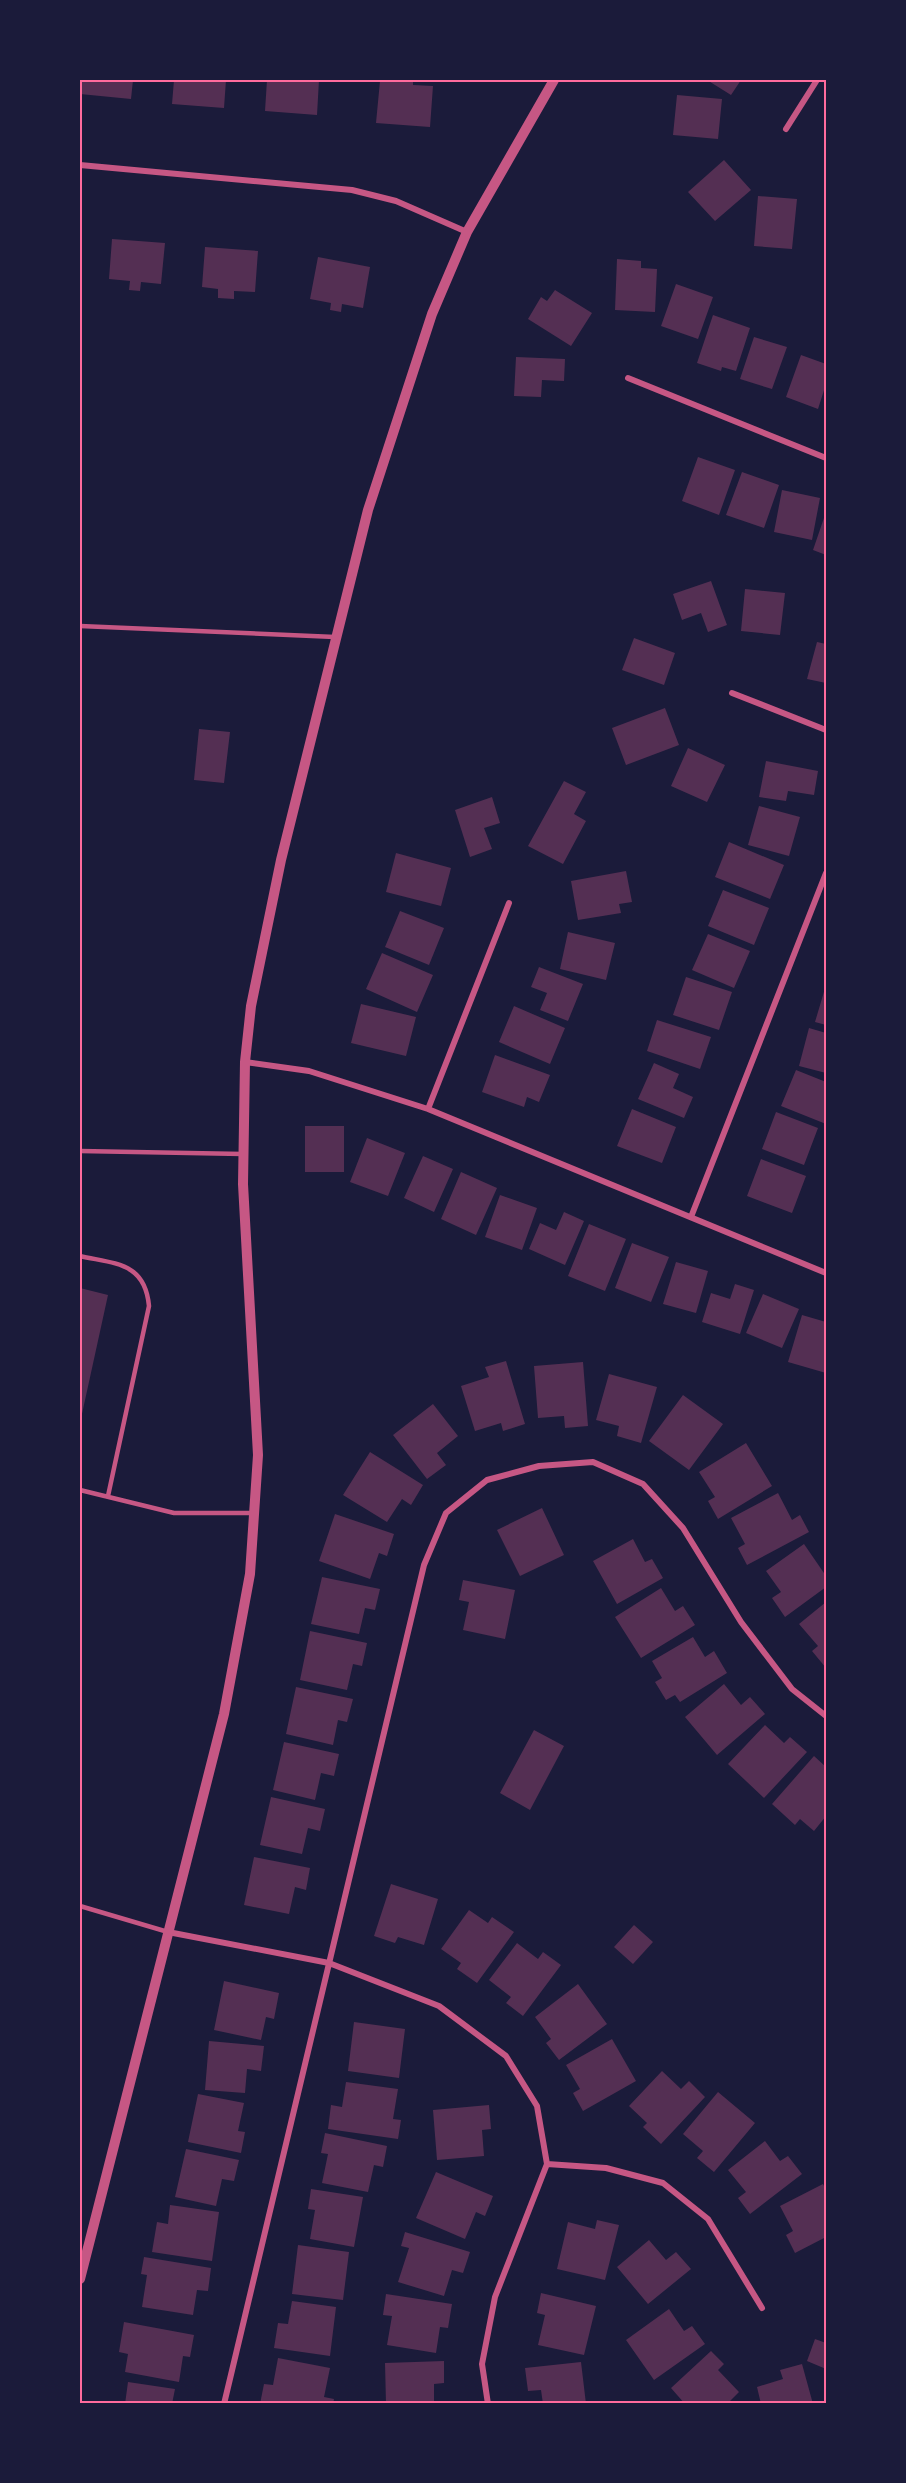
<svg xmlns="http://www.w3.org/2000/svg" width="906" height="2483" viewBox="0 0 906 2483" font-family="Helvetica,sans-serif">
	<rect width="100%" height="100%" fill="#1b1b3a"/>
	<path fill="#542f53" d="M80,80H133L131,99L80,94Z
		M174,80H226L224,108L172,104Z
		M267,80H319L317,115L265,111Z
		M391,80H413V85L433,86L430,127L376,123L380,81Z
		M707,80H741L731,95Z
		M677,95L722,99L718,139L673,135Z
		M724,160L751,190L715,221L688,192Z
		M758,196L797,199L792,249L754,246Z
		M112,239L165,243L161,284L141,282L140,291L129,290L130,281L109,279Z
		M205,247L258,251L255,292L234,291V299L218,298V289L202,287Z
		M318,257L370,267L363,308L342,304L341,312L330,310L331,303L310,299Z
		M617,259L641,261V268L657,269L655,312L615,310Z
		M676,284L713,297L698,339L661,326Z
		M555,290L592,313L571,346L528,319L541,297L547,301Z
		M713,315L750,328L736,371L722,367L721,371L697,363Z
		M754,337L787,347L772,389L740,379Z
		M801,355L826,364V384L818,409L786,397Z
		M516,357L565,359L564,381L542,380L541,397L514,396Z
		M698,457L735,470L719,515L682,501Z
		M742,472L779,485L764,528L726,515Z
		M782,490L820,498L812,540L774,532Z
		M826,512V555L813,550Z
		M711,581L727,625L708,632L701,613L682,620L673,594Z
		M745,589L785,593L780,635L741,631Z
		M634,638L675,653L664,685L622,670Z
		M817,642L826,644V683L807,679Z
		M665,708L679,745L626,765L612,728Z
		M199,729L230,732L224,783L194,780Z
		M688,748L725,765L707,802L671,786Z
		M766,761L818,771L814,795L788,791L786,801L759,797Z
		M564,781L586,792L574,814L586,821L563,864L528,846Z
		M492,797L500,823L484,828L492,849L470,857L455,810Z
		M759,806L800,817L789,856L748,845Z
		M729,842L784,865L770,899L715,877Z
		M396,853L451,868L441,906L386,892Z
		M626,871L632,902L619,904L621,913L578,920L571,881Z
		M723,890L769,908L754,945L708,926Z
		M400,911L444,928L429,965L385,947Z
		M568,932L615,943L606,980L560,969Z
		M708,934L750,951L734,988L692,970Z
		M382,953L433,975L417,1012L366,989Z
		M539,967L583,984L568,1021L540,1010L547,993L531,987Z
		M686,977L732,992L719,1030L673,1015Z
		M826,985V1025L815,1022Z
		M361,1004L416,1017L406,1056L351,1043Z
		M514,1006L565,1028L550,1064L499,1042Z
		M657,1020L711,1037L700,1069L647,1051Z
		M809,1028L826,1033V1073L799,1066Z
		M495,1055L550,1075L539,1102L527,1097L524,1107L482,1092Z
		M654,1063L679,1074L673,1088L693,1097L684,1118L638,1099Z
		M796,1070L826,1082V1124L781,1106Z
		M632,1109L676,1127L662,1163L617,1146Z
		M776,1112L818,1128L804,1165L762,1149Z
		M305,1126H344V1172H305Z
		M367,1138L405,1153L388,1196L350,1182Z
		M423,1156L453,1169L434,1212L404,1198Z
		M761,1159L806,1176L792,1213L747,1196Z
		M461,1172L497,1188L476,1235L441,1219Z
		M500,1195L537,1208L522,1250L485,1237Z
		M564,1212L584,1221L565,1265L529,1249L540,1223L556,1230Z
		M589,1224L626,1239L605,1291L568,1276Z
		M632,1243L669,1257L651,1302L615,1288Z
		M676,1262L708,1271L696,1313L663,1304Z
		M735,1284L754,1290L740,1334L702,1322L711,1293L730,1299Z
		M80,1288L108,1295L80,1423Z
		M763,1294L799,1309L782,1348L746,1333Z
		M802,1315L826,1322V1373L788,1362Z
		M506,1361L525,1424L503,1431L501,1423L475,1431L461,1386L489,1377L485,1367Z
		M583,1362L588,1426L565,1428L564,1416L538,1418L534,1366Z
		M609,1374L657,1387L641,1443L617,1436L619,1426L596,1420Z
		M683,1395L723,1424L689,1470L649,1441Z
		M433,1404L458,1436L437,1453L446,1465L427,1479L393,1435Z
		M746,1443L772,1486L718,1519L708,1501L715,1497L699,1472Z
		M370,1452L423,1485L411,1505L402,1499L387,1522L343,1495Z
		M778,1493L792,1520L800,1515L809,1532L747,1565L738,1548L745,1544L731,1518Z
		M542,1508L564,1555L520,1576L497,1530Z
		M335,1514L394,1534L387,1556L379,1553L370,1579L319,1561Z
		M633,1539L645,1562L652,1559L663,1578L617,1604L593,1561Z
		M804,1544L826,1576V1587L785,1617L772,1598L781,1592L766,1571Z
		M322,1577L380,1589L375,1610L365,1608L359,1634L311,1624Z
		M463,1580L515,1590L505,1639L463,1630L469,1602L459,1600Z
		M661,1588L675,1611L683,1606L695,1625L641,1658L615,1617Z
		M826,1602V1668L812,1651L818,1646L799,1624Z
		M310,1631L367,1643L362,1666L353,1664L347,1690L300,1680Z
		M693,1637L705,1657L714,1651L727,1673L680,1702L675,1695L666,1700L655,1682L662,1678L652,1661Z
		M724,1684L741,1705L750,1697L765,1714L717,1755L685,1717Z
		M296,1687L353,1699L347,1722L338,1720L333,1745L286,1734Z
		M765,1725L784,1743L790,1737L807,1752L764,1798L728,1764Z
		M534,1730L564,1746L530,1810L500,1793Z
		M284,1742L339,1754L334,1776L321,1773L315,1800L273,1790Z
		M814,1756L826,1767V1816L814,1831L800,1819L795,1825L772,1804Z
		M271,1797L325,1809L320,1831L308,1828L302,1854L260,1845Z
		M254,1857L310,1868L306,1890L295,1887L289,1914L244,1905Z
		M391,1884L438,1899L424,1945L398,1937L395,1943L374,1936Z
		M469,1910L488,1923L492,1917L514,1932L477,1983L457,1969L461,1963L441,1949Z
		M634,1925L653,1942L633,1964L614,1947Z
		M517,1943L538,1959L543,1952L561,1965L523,2016L506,2003L511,1997L489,1980Z
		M224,1981L279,1993L274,2019L266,2017L261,2040L214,2030Z
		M578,1984L607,2024L559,2060L546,2043L551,2039L535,2017Z
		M354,2022L405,2029L399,2078L348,2071Z
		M612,2039L636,2081L583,2111L573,2093L580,2089L566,2065Z
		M209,2041L264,2046L261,2071L247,2069L245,2093L205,2090Z
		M662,2071L681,2089L689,2081L705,2097L661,2144L643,2127L647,2123L629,2106Z
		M346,2082L398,2089L393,2119L401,2120L398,2139L328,2129L331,2105L342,2107Z
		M718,2092L755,2123L714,2172L697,2158L703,2151L683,2134Z
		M198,2094L244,2103L238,2131L245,2132L241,2153L188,2142Z
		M489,2105L491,2129L482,2130L484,2156L437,2160L433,2110Z
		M325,2133L387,2146L383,2167L374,2165L368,2192L322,2183L328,2154L321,2153Z
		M765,2141L780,2161L788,2156L802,2174L750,2214L738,2198L746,2192L728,2170Z
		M186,2149L239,2160L234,2181L222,2179L216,2206L175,2197Z
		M436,2172L493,2196L485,2216L476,2212L465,2239L416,2218Z
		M823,2184L826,2190V2237L795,2253L786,2235L793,2231L780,2206Z
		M311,2189L363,2197L354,2247L310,2239L315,2210L308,2209Z
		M170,2205L219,2212L212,2261L152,2252L157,2222L168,2224Z
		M597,2220L619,2225L605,2280L557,2269L568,2222L595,2229Z
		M405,2232L470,2252L463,2273L452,2270L444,2296L398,2282L409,2248L401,2246Z
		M649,2240L666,2260L676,2252L691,2269L648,2304L617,2267Z
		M298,2245L349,2252L343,2300L292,2294Z
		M144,2257L211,2268L208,2291L197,2290L193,2315L142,2307L147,2275L141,2274Z
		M541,2293L596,2306L584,2355L538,2345L545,2315L537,2313Z
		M386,2294L452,2304L448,2328L440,2327L436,2353L387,2345L392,2316L383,2315Z
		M292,2301L336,2307L330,2356L274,2348L278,2323L288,2324Z
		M669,2309L684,2331L692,2326L705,2344L654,2380L626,2340Z
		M124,2322L194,2335L190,2357L183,2356L179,2382L125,2372L128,2354L119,2352Z
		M815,2339L826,2343V2369L807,2361Z
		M711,2351L724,2364L718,2370L739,2392L727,2404H685L671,2388Z
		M278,2358L330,2368L324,2397L334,2399L333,2404H260L264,2384L273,2385Z
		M444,2361V2383L434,2384V2404H386L385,2363Z
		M581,2362L586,2404H543L541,2390L528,2391L525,2368Z
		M802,2364L813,2404H761L757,2387L783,2379L780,2370Z
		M128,2382L175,2389L172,2404H125Z"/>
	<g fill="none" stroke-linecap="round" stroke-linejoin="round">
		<path stroke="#c65784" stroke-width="4.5" d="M80,626L335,637
			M80,1151L243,1154
			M80,1256C115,1264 145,1262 149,1306L108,1496
			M80,1490L174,1513H254
			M80,1906L168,1932"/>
		<path stroke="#c65784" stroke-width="6" d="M786,129L817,80
			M80,165L352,190L396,201L467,232
			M628,378L826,458
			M732,693L826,730
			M245,1062L309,1071L428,1109L826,1273
			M428,1109L509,903
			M691,1217L826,873
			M168,1932L329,1963L439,2006L506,2056L537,2106L547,2164L495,2297L482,2364L488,2404
			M547,2164L606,2168L663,2183L708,2219L762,2308
			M224,2404L424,1565L446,1513L487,1480L539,1466L593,1462L643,1484L683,1528L741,1622L792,1689L826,1716"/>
		<path stroke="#c65784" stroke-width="10" d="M80,2279L224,1714L250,1574L258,1455L243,1184L245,1062L251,1006L281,860L368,510L432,314L467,232L554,80"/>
	</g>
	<rect width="906" height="2483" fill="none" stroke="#1b1b3a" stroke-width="162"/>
	<rect x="81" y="81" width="744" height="2321" fill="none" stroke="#ff6b9d" stroke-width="2"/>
</svg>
